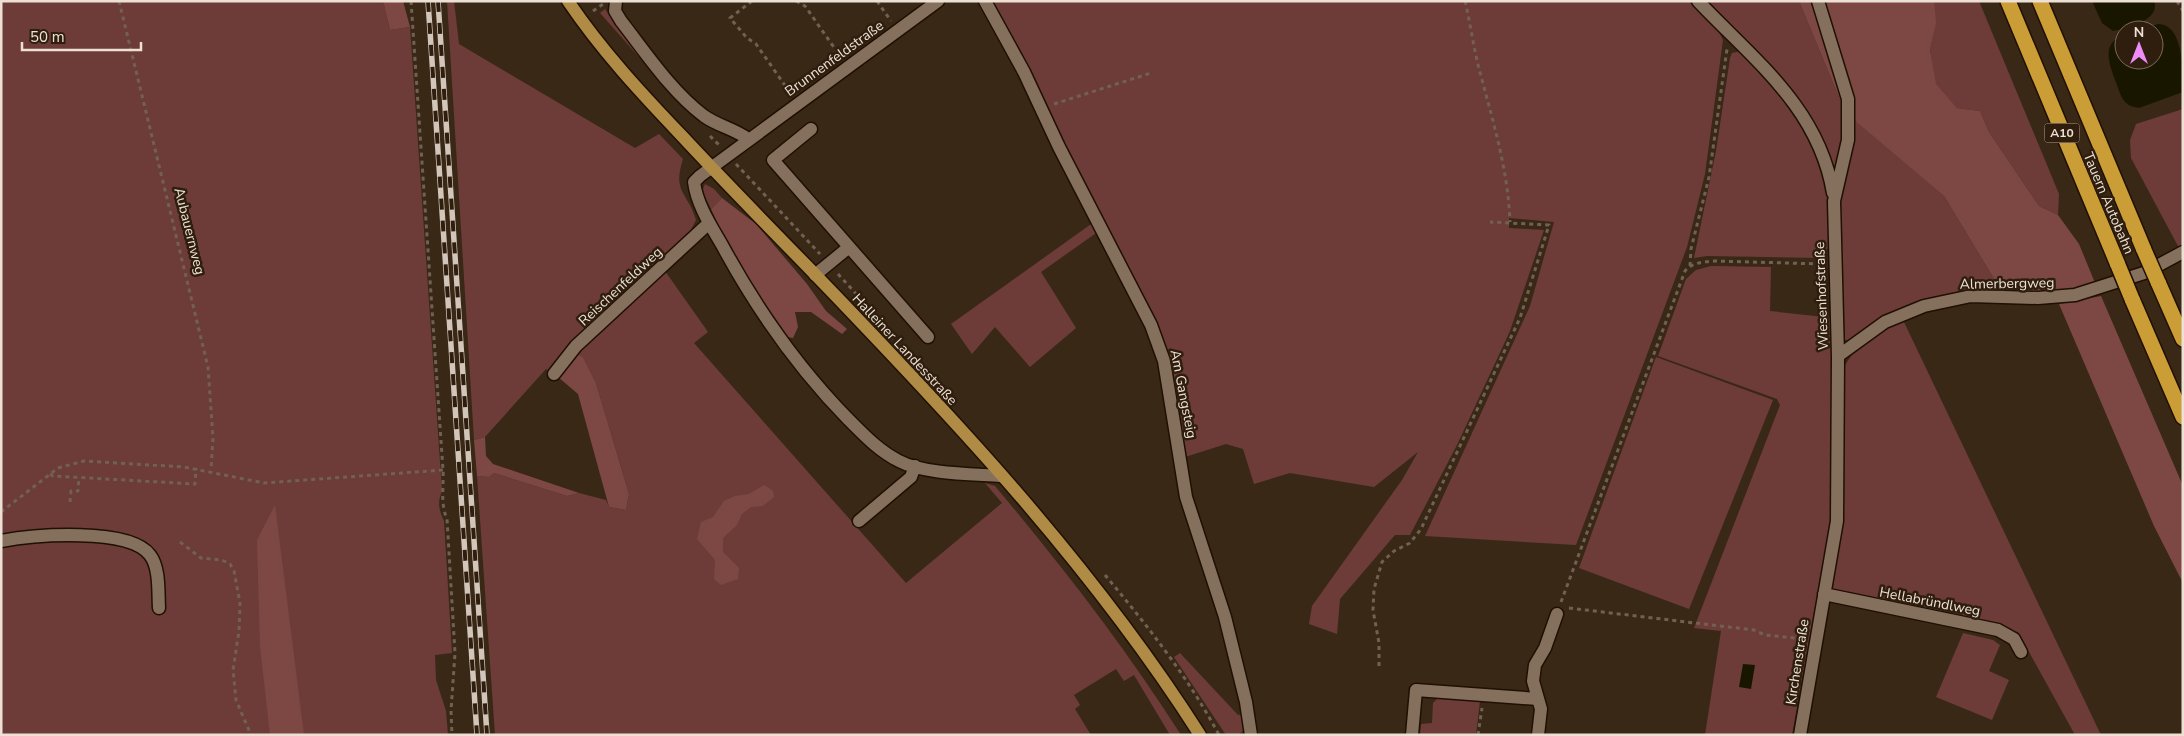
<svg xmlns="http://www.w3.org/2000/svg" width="2184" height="736" viewBox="0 0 2184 736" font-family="'Nunito Sans',sans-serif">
	<rect width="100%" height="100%" fill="#3a2817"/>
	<path fill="#6d3c39" d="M1,1H383L390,30L410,27L442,491C437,503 439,510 444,521L452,653L435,655L436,680L446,711L448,735H1Z
		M447,1H454L459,44L635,148L659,134L683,159C672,193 688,192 696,220L685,241L549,371L546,369L485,437L474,440Z
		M991,1H1692L1716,26L1723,40L1705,174L1687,247L1576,545L1425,536L1530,306L1554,222L1509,218V228L1544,230L1510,331L1457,445L1410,535H1395L1340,599L1337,634L1309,624L1312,606L1402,480L1418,452L1374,487L1290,473L1254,484L1243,449L1226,444L1185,457L1169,360L1089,190L1047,111L1021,52Z
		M1704,1H1799L1845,112L1841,152L1835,172L1823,144Z
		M1933,1H1979L2059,194L2058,215L2039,206L1989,132L1980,111L1957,108L1935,84L1930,50L1935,26Z
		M605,9L647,66L600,13Z
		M1737,52H1743C1760,72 1787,97 1801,118C1821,149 1827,183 1829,219C1829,234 1833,248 1820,258L1707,256L1694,258L1716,151L1730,58L1732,53Z
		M2183,109V246L2179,248L2131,158L2130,140L2136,124Z
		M1855,118L1944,196L2002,292L1969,291L1851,340H1844L1841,334L1840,201Z
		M705,184L714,189L722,198L711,209L702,191Z
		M1094,222L1099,231L1041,272L1076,328L1030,367L995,327L972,354L951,324Z
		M1711,266L1771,267L1770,311L1833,318L1832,512L1792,735H1705L1721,631L1694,628L1780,405L1777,399L1658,356L1686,279L1696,270Z
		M665,271L708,332L694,343L906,583L1002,503L985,483L995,486C1062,566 1125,647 1181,735H1170L1134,675L1124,681L1116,669L1074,695L1080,705L1075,709L1091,735H495L477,476L489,477L494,473L567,496L579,493L606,500L609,507L626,510L629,494L596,383L583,357L575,353Z
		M1903,320L2101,735H2075L2018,632L1833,591L1843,371C1853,344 1879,333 1903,320Z
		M1656,357L1773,400L1689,609L1579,568Z
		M1963,633L1993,640L2000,645L1989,671L2009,680L1992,720L1936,697Z
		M1180,653L1238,715L1244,714V729L1239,735H1226L1174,657Z
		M1439,697L1480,701L1476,735H1420L1421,724L1432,723L1433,703Z"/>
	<path fill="#7d4844" d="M383,1H403L410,27L390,30Z
		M1799,1H1934L1936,23L1930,50L1936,84L1957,108L1980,111L1989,132L2039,206L2058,215L2079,244L2095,283L2071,293L2002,292L1944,196L1845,112Z
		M722,198L756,224L807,284L826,311L847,329L842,334L811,312H795L798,327L793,338L788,337C759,296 731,255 711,209Z
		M2101,296L2183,486V583L2154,526L2059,304Z
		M575,353L583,357L596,383L629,494L626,510L609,507L578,394L558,377Z
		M485,437L486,456L493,464L579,493L567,496L494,473L489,477L477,476L474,440Z
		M764,485L773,491L774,497L763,506L751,507L742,514L737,525L723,538V552L739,568L738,579L721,585L714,579L715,560L697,539L701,522L713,517L724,501L735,496L749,494Z
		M275,505L304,735H270L260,646L257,540Z"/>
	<path fill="#191600" d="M2092,1H2154C2161,20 2127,29 2113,31L2102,23Z
		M2158,24C2184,24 2183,72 2183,92L2139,108C2134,107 2129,106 2125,102C2120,96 2118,87 2115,80C2109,63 2101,43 2124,35V60H2154V30H2139Z
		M1743,664L1755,665L1751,689L1739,687Z"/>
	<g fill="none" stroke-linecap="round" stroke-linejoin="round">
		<defs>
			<path id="minor" d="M616,1L615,11L621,21C646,53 671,91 704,116C718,126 735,129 748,139
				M938,1L700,176L694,182C697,205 711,226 722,245C756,308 799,369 849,420C864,435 879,451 899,461C923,474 973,474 1000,476
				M985,1L1024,72L1059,147L1151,325L1164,361L1186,497L1225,617L1246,702L1251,735
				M1698,1C1754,60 1819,108 1833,193
				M811,129L773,160L928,337
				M815,275L848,248
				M1838,356L1885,322L1924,306L1971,296L2038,298L2075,295L2144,273L2183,252
				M554,374L576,346L709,223
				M859,521L911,477L915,466
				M1,541C34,535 129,527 150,555C160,568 158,592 159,608
				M1824,594L1998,630L2014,639L2021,652
				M1412,735L1416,690L1538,699
				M1538,735L1541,709L1533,681L1535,665L1545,648L1557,614
				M1800,735L1837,521L1838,356L1834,201L1848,140V99L1818,1"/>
			<path id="major" d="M568,1C601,50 641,93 681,135C722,179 764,222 806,265C948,412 1090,562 1200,735"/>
			<path id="highway" d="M2008,1L2118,265
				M2040,1L2144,250
				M2158,282L2183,339
				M2132,299L2183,417"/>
		</defs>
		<use href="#minor" stroke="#201002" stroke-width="15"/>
		<use href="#major" stroke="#201002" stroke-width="15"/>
		<use href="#highway" stroke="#201002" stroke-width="18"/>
		<path stroke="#716152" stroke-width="3" stroke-dasharray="4 4" stroke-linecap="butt" d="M119,1L208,367L213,438L211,470
			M411,1L443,470C444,487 440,503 447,519L455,653L451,711L452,735
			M752,1L730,18L747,38L756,44L791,94
			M796,1L805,6L840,56
			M877,1L891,21
			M1465,1C1471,26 1474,52 1481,76C1494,125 1508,171 1510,222
			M2177,1L2183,11
			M593,11L603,4
			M1054,104L1151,73
			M710,136L720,146
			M736,164L820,254
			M1690,266L1691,249L1709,177L1727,49
			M838,274L859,297
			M50,474L53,476L195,484L196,468
			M70,502L71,491H78L79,477
			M1,512L58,468L84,461L184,467L264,483L443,470
			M180,542L201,558L222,560L230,564L234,571L240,603L239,631L233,670L236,700L251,735
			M1105,575C1147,625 1188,677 1219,735
			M1561,602L1685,271C1693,262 1703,262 1715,261L1823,264
			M1569,608L1754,630L1765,635L1805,639
			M1379,666V643L1373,610L1374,589L1382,562L1394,551L1410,543L1421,529L1520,318L1549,225L1490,222
			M1478,735L1482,708"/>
		<use href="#minor" stroke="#84705d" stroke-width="12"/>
		<use href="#major" stroke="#af8b46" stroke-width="12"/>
		<use href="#highway" stroke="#cb9d36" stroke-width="15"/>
		<defs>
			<path id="rail" d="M428,1L477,735
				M438,1L487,735"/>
		</defs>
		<use href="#rail" stroke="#d2c5b9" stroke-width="5.5"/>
		<use href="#rail" stroke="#2f1e0e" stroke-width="4" stroke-dasharray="11" stroke-linecap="butt"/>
		<defs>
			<path id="highway-bridge" d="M2144,250L2158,282
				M2118,265L2132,299"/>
		</defs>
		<use href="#highway-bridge" stroke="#201002" stroke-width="18" stroke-linecap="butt"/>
		<use href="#highway-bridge" stroke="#cb9d36" stroke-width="15"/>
	</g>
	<g text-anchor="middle" stroke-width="5" stroke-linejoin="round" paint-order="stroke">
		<rect fill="#2f1e0e" stroke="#b4a69a" stroke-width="1" x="2044.5" y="123.5" width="35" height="19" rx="4"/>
		<g font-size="12" font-weight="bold" fill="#ede1d6">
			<text x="2062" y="137">A10</text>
		</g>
		<g font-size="14" fill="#ede1d6" stroke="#2f1e0e">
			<text transform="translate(834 58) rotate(-36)" y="5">Brunnenfeldstraße</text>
			<text transform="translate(2109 203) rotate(67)" y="5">Tauern Autobahn</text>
			<text transform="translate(190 231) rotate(76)" y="5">Aubauernweg</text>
			<text transform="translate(2007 283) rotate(-1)" y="5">Almerbergweg</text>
			<text transform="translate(620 286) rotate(-43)" y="5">Reischenfeldweg</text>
			<text transform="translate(1821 296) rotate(-92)" y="5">Wiesenhofstraße</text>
			<text transform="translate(905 349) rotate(47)" y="5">Halleiner Landesstraße</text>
			<text transform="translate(1184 394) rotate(79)" y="5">Am Gangsteig</text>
			<text transform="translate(1930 601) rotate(11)" y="5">Hellabründlweg</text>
			<text transform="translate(1797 662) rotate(-81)" y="5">Kirchenstraße</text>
		</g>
	</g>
	<rect width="2184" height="736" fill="none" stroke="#ede1d6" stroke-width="5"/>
	<g transform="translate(2139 45)"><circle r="24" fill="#2f1e0e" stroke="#7b6c5e"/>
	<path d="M0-4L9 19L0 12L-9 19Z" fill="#ef8bf7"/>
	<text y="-8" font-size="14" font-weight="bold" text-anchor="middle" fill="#ede1d6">N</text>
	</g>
	<path d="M22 42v8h119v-8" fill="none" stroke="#ede1d6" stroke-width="2.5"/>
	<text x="30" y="42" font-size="15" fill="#ede1d6" stroke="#2f1e0e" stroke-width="4" paint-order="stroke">50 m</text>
</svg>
